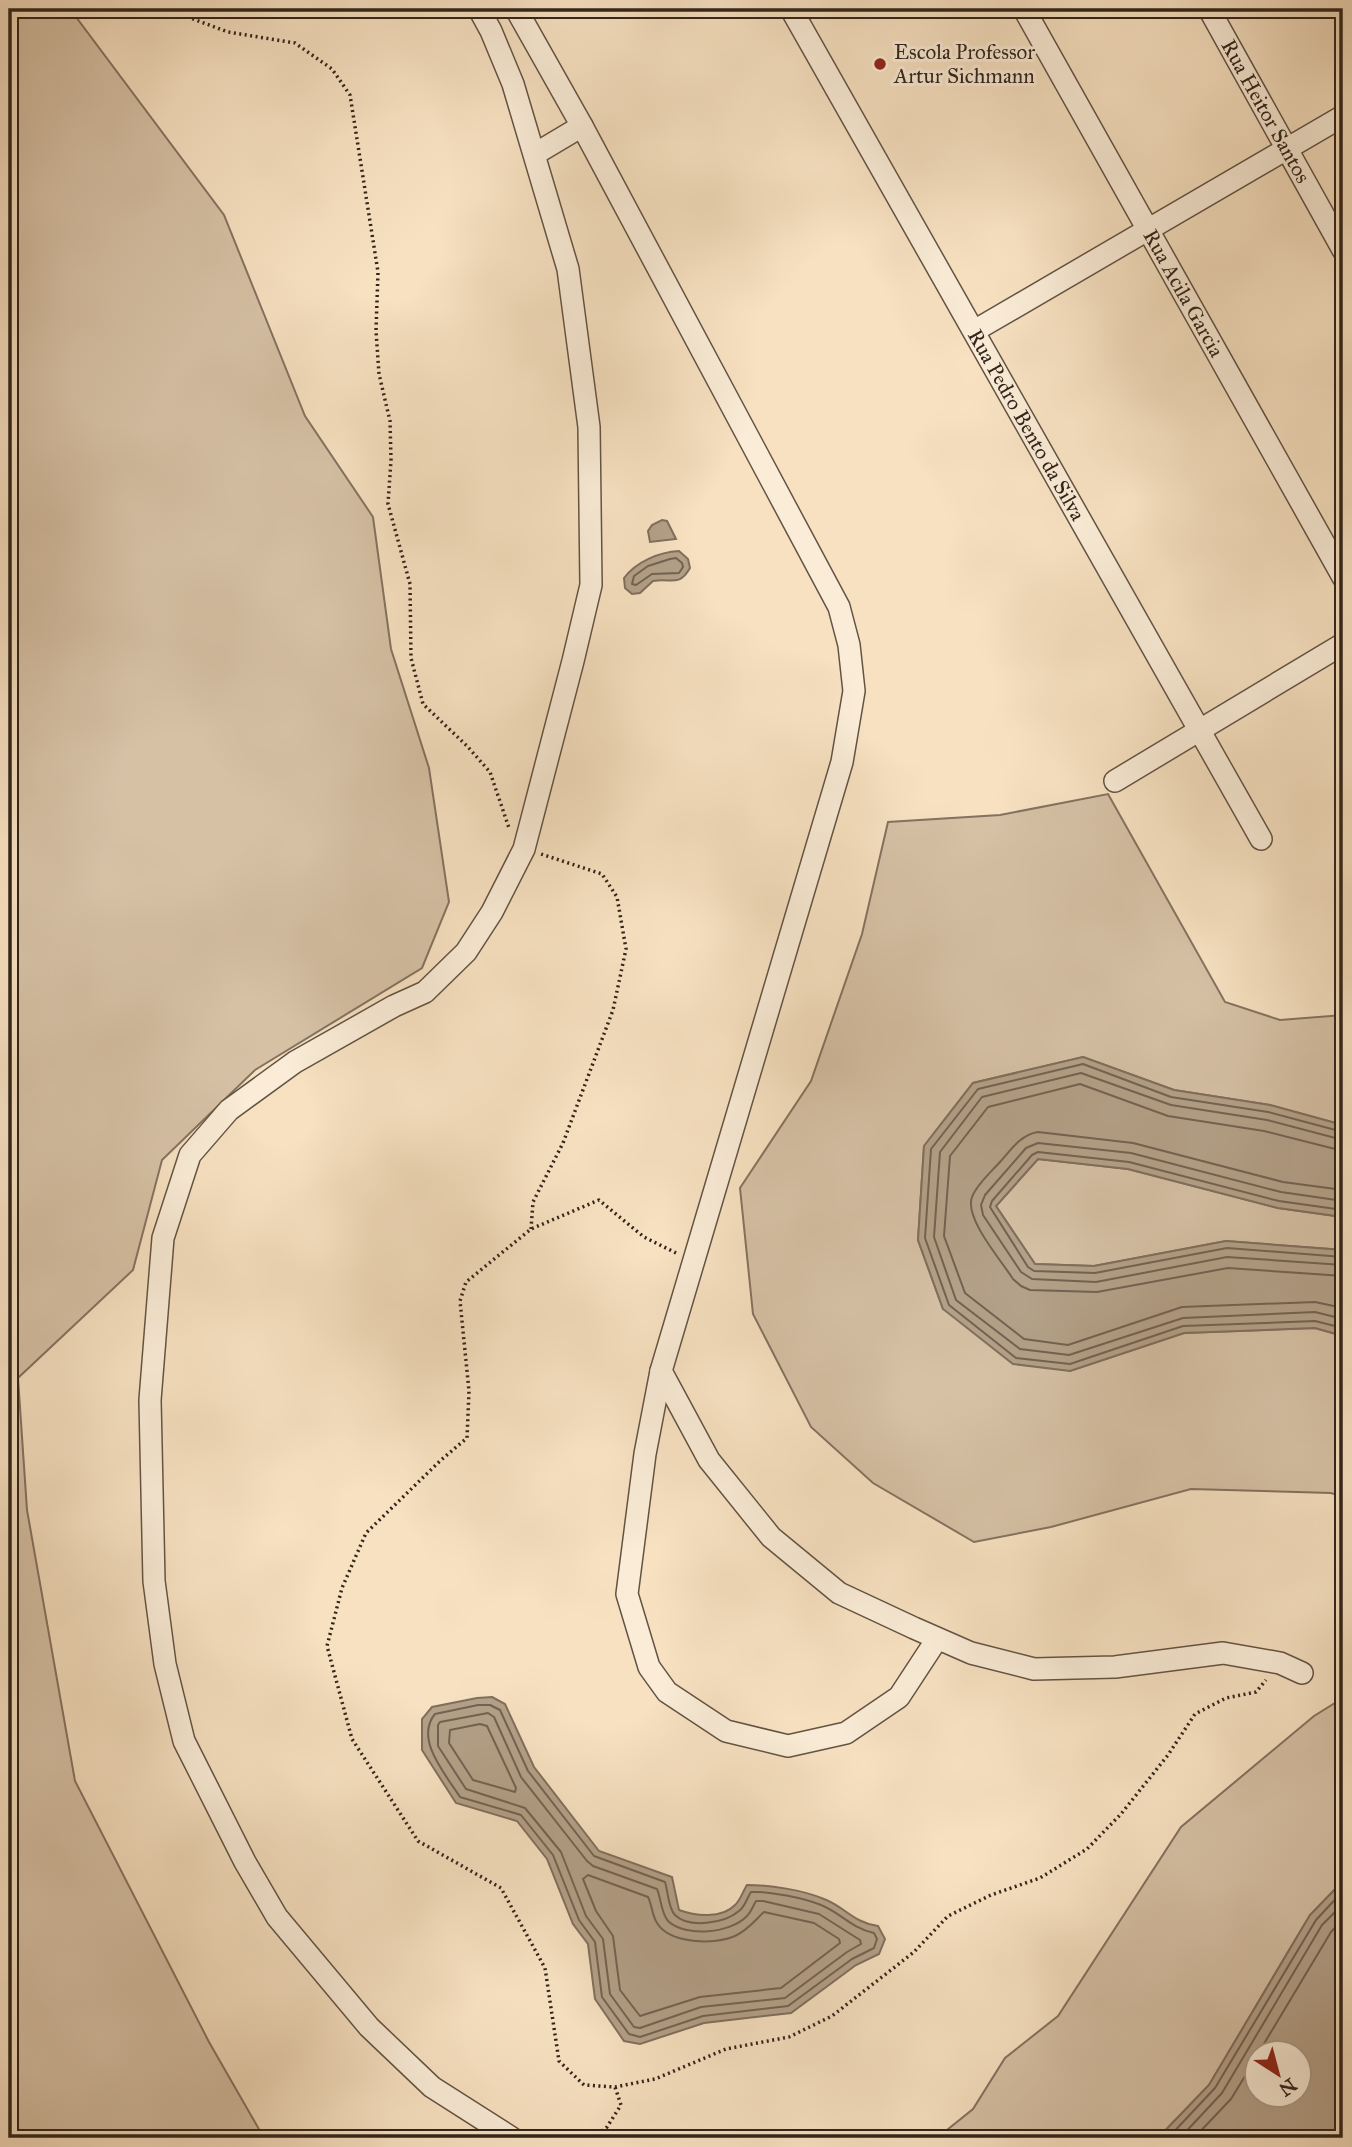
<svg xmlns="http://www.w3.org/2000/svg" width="1352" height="2147" viewBox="0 0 1352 2147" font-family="'IM FELL Great Primer',serif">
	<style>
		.green { fill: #d6c1a5; stroke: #847260; stroke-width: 2 }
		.water { fill: #b4a189; stroke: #806f5d; stroke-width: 2; fill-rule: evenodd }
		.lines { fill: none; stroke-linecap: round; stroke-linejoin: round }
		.shore { stroke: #736252; stroke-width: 2 }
		.minor-casing { stroke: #635344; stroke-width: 24 }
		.path { stroke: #32241b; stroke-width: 3.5; stroke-dasharray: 2 3.5; stroke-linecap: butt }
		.minor { stroke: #faecd7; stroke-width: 21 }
		.poi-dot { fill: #8f2418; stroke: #faecd7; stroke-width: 2.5 }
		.labels { text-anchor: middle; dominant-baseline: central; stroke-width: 6; stroke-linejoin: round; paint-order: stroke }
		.poi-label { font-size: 21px; fill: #32241b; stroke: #faecd7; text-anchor: start }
		.street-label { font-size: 21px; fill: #32241b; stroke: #faecd7 }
	</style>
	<rect width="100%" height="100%" fill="#f7e1c1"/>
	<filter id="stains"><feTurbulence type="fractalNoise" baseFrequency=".00286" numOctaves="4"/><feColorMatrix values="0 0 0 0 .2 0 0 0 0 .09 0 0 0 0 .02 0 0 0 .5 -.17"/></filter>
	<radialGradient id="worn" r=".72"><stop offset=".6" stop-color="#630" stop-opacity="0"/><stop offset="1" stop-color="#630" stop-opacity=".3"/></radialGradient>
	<g class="green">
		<path d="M9 9H70L224 215 305 416 373 517 391 649 429 768 449 902 422 968 255 1070 162 1160 133 1270 18 1378 27 1510 75 1781 209 2042 264 2138H9Z"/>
		<path d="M1108 794 1225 1002 1280 1020 1343 1015V1125L1270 1105 1174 1090 1083 1057 973 1083 924 1146 918 1240 943 1309 1070 1371 1184 1333 1315 1328 1343 1336V1497L1331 1493 1191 1489 1051 1527 974 1542 873 1483 811 1427 753 1314 740 1188 811 1081 862 934 888 822 1000 815Z"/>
		<path d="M1038 1159 1128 1169 1278 1208 1343 1217V1250L1226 1241 1094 1266 1035 1264 996 1206Z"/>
		<path d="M1343 1698V1881L1310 1915 1209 2085 1158 2138H937L973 2109 1005 2058 1058 2016 1181 1827 1314 1716Z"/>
	</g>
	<g class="water">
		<path d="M662 520 667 521 676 539 650 542 648 531 652 525Z"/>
		<path d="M679 551 688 559 690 568C679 587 672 578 653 581L640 593 632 594 625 588 624 578C636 562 659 552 679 551Z"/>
		<path d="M1083 1057 1174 1090 1270 1105 1343 1125V1217L1278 1208 1128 1169 1038 1159 996 1206 1035 1264 1094 1266 1226 1241 1343 1250V1336L1315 1328 1184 1333 1070 1371 1013 1364 943 1309 918 1240 924 1146 973 1083Z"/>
		<path d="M492 1697 505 1704 534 1767 599 1851 672 1877 679 1910C695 1916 722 1919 735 1905 740 1901 743 1891 747 1885 770 1885 803 1890 824 1899 845 1907 854 1923 878 1926L885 1939 879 1954 856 1965 791 2013 704 2023 640 2044 624 2041 595 1999 588 1944 573 1924 547 1859 517 1821 456 1803 422 1750V1719L432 1707 477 1698Z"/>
		<path d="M1343 1881V2132L1338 2138H1158L1209 2085 1310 1915ZM1300 2052V2094H1258V2052Z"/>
	</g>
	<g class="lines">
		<g class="shore">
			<path d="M670 559 676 558 682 563 683 567 679 573 652 574 636 585 632 584 634 576 648 566Z"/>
			<path d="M1343 1132 1268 1112 1171 1097 1083 1064 978 1089 931 1149 925 1238 949 1305 1016 1358 1070 1364 1183 1326 1315 1321 1343 1328"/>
			<path d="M1343 1140 1267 1120 1171 1105 1081 1073 982 1097 940 1152 934 1237 956 1300 1020 1349 1069 1355 1183 1318 1315 1312 1343 1319"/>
			<path d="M1343 1151 1264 1131 1168 1116 1080 1084 988 1107 950 1156 944 1236 965 1293 1024 1339 1068 1345 1182 1307 1315 1302 1343 1308"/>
			<path d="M1343 1190 1283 1182 1133 1143 1038 1132C1020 1135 1011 1150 1000 1162 991 1172 977 1184 972 1197 964 1218 1001 1260 1013 1279L1021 1286 1030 1290 1097 1292 1228 1268 1343 1276"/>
			<path d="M1343 1201 1281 1192 1131 1153 1038 1143 1026 1148 985 1195 981 1205 983 1215 1021 1272 1032 1279 1096 1282 1227 1257 1343 1265"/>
			<path d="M1343 1210 1279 1201 1129 1162 1038 1152 1032 1155 992 1201 990 1207 1028 1267 1034 1271 1095 1273 1227 1248 1343 1257"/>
			<path d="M478 1705H490L500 1710 528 1771 594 1856 665 1882C668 1891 668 1908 675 1915 689 1929 725 1923 739 1911 745 1907 747 1898 751 1892 769 1891 804 1898 821 1905 841 1913 851 1928 874 1933L877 1939 874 1948 852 1959 788 2006 703 2016 640 2037 629 2034 602 1997 595 1942 579 1920 553 1855 521 1815 460 1797C446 1775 414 1739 435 1714Z"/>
			<path d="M488 1713 494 1717 521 1777 587 1861 593 1866 657 1889C661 1898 661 1913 668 1921 686 1938 731 1933 747 1916 751 1912 753 1906 756 1901H763L819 1914 860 1940 861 1944 847 1952 785 1998 701 2007 640 2028 634 2027 610 1994 603 1939 586 1916 561 1852 525 1808 466 1789 438 1746V1725L440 1722Z"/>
			<path d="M480 1724 487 1726 516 1788 515 1792 473 1780 449 1743 450 1730Z"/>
			<path d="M588 1875 648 1897C652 1905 652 1915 657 1923 670 1944 715 1945 735 1936 748 1930 755 1920 764 1912L814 1923 839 1939 840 1943 781 1988 700 1997 640 2016 620 1990 613 1936 596 1911 583 1879Z"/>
			<path d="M1259 2052 1331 1932 1343 1919"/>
			<path d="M1168 2138 1215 2088 1316 1920 1343 1891"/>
			<path d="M1180 2138 1222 2093 1322 1925 1343 1904"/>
			<path d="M1194 2138 1231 2099 1258 2055"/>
		</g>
		<defs>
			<g id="minor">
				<path d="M479 9 491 31 513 84 568 269 589 427 591 585 573 661 524 849 492 912 466 952 425 992 394 1006 295 1062 229 1110 190 1155 163 1238 150 1400 154 1581 165 1664 184 1741 245 1862 277 1917 369 2027 432 2087 512 2138"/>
				<path d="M516 9 582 126 839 607 849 645 854 691 842 762 661 1371 645 1454 627 1594 649 1667 667 1692 726 1731 788 1746 846 1733 899 1697 937 1639"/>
				<path id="s1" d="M791 9 1261 839"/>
				<path id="s2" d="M1024 9 1343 577"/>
				<path id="s3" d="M1209 9 1343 250"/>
				<path d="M535 154 582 126"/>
				<path d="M974 331 1343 116"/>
				<path d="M1115 781 1343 644"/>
				<path d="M661 1371 709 1460 771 1537 839 1593 914 1628 971 1653 1034 1669 1115 1667 1223 1653 1280 1663 1302 1673"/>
			</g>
		</defs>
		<use href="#minor" class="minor-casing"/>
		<g class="path">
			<path d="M173 9 177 13 228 32 295 43 332 69 350 95 378 272 376 331 379 374 390 421 391 460 388 504 410 584 411 658 423 704 467 746 490 772 509 828"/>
			<path d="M531 1229 533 1202 563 1143 613 1010 626 949 617 897 602 874 541 854"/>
			<path d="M676 1253 644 1237 599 1200 531 1229 466 1282 460 1301 469 1391 467 1438 441 1460 366 1533 342 1588 327 1646 352 1739 418 1841 501 1888 545 1968 559 2061 584 2085 615 2087 655 2079 726 2049 789 2037 832 2016 914 1952 948 1916 991 1895 1040 1878 1087 1849 1121 1814 1168 1755 1195 1714 1226 1698 1256 1692 1266 1680"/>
			<path d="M593 2138 607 2127 621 2105 615 2087"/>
		</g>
		<use href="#minor" class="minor"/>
	</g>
	<circle class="poi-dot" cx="880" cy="64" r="7"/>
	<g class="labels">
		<g class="poi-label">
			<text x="894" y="52">Escola Professor<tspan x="894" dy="24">Artur Sichmann</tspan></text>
		</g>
		<g class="street-label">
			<text stroke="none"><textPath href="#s3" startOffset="117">Rua Heitor Santos</textPath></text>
			<text stroke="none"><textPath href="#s2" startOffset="326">Rua Acila Garcia</textPath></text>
			<text stroke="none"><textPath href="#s1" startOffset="478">Rua Pedro Bento da Silva</textPath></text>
		</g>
	</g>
	<rect width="1352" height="2147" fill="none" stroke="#f7e1c1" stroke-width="35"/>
	<rect x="10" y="10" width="1331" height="2126" fill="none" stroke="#32241b" stroke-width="3.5"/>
	<rect x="18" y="18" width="1317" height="2112" fill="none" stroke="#32241b" stroke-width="2"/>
	<g transform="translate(1278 2074) rotate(144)"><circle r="33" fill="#faecd7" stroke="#aa9c8c" stroke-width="2"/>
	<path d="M0-5L12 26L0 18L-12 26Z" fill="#8f2418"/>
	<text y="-10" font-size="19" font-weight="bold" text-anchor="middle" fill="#32241b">N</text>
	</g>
	<rect width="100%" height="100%" filter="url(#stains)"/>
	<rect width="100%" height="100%" fill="url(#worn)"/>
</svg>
